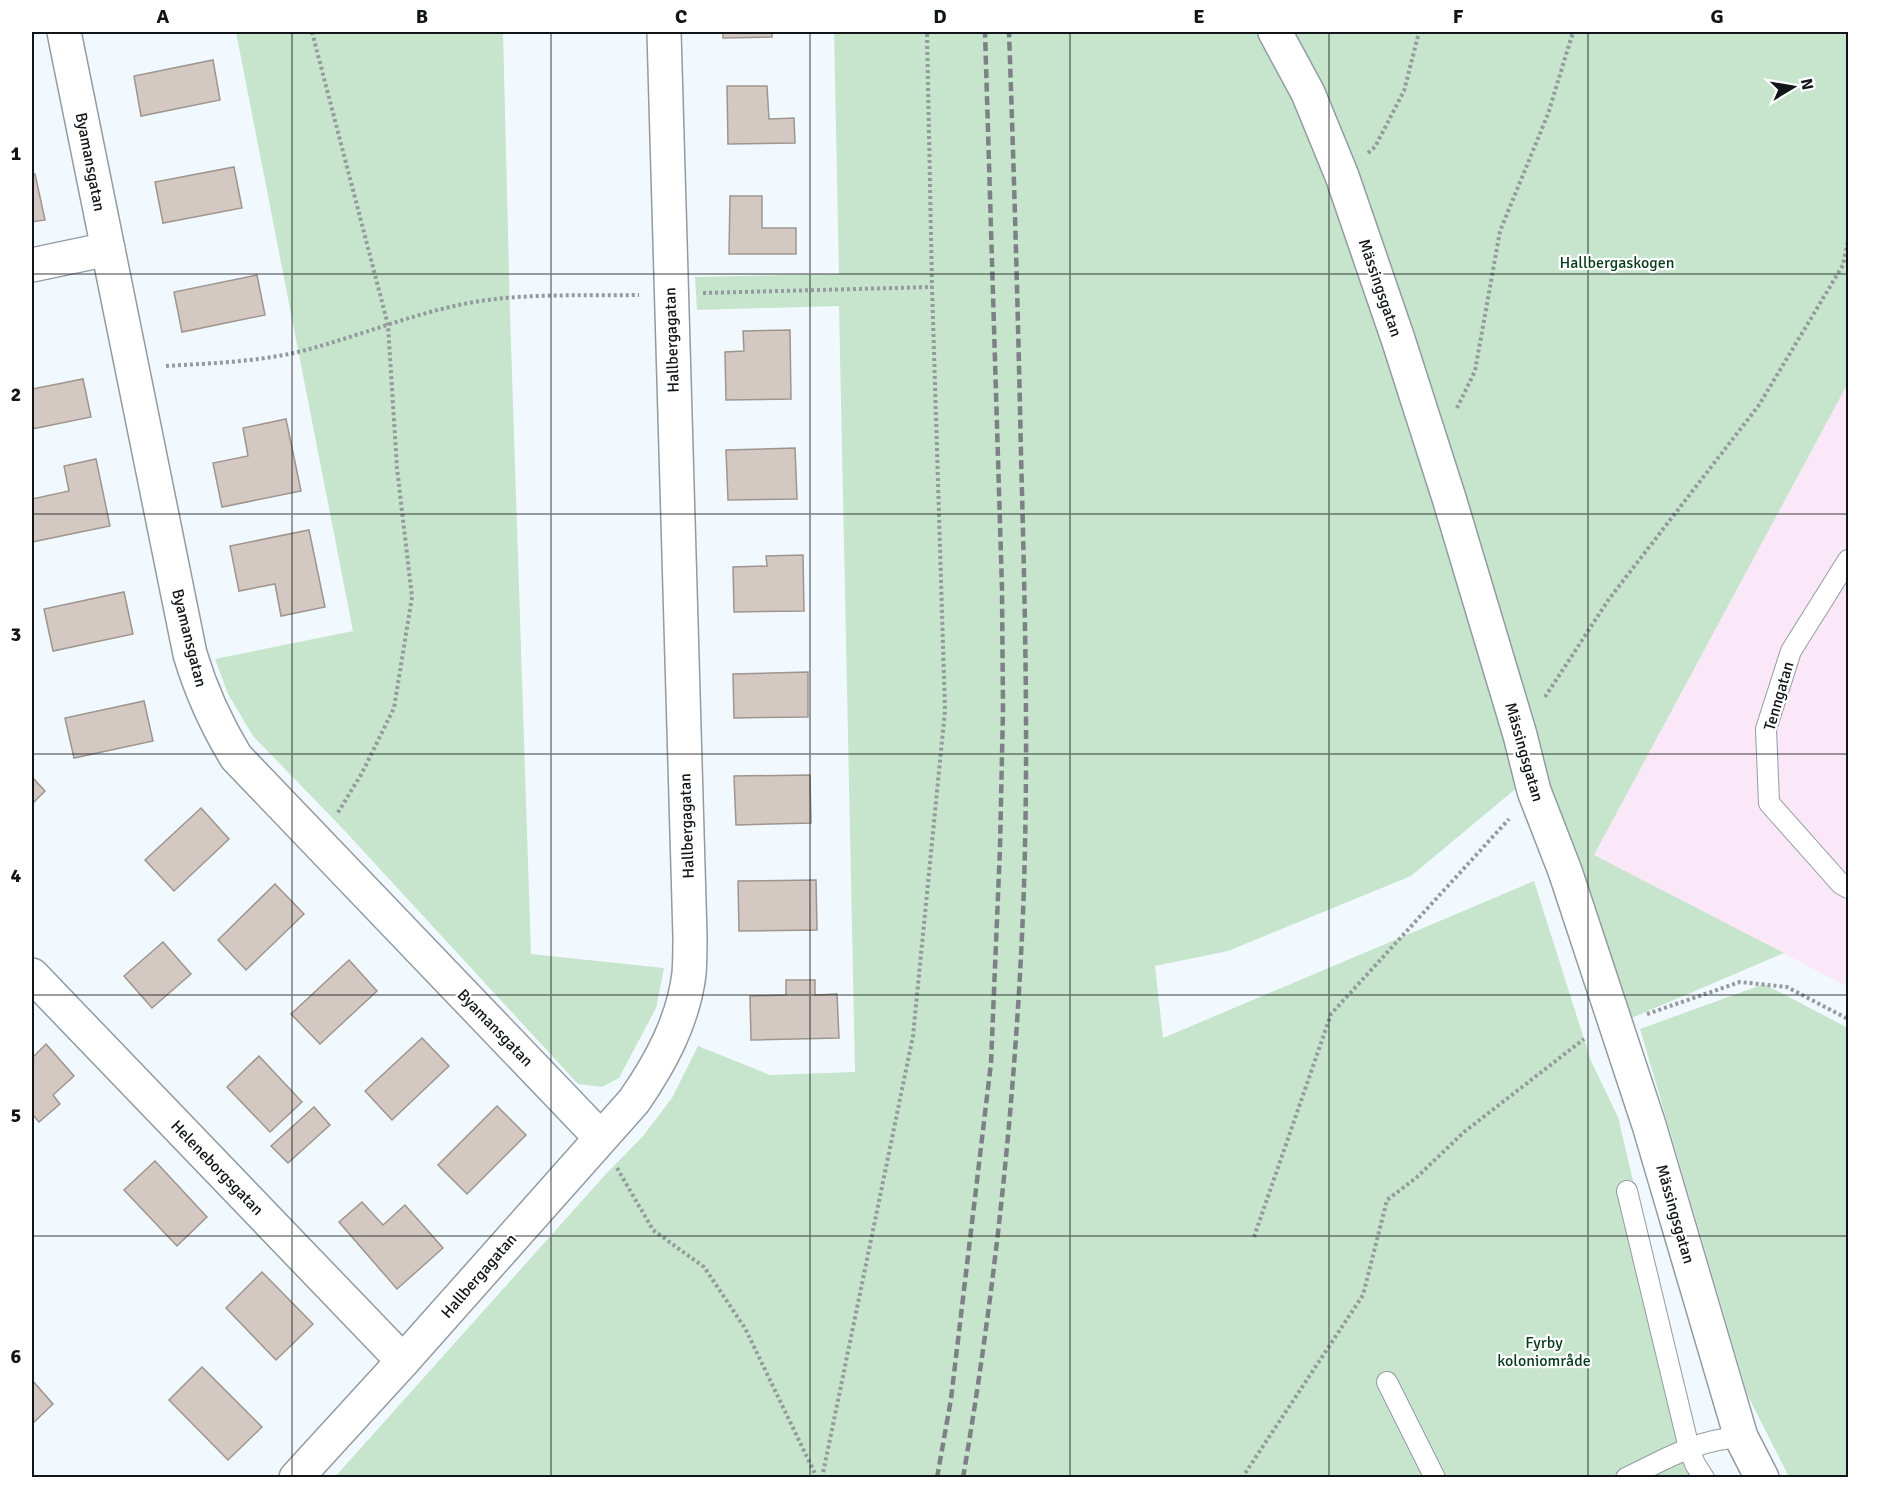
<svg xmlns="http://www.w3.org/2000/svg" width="1880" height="1509" viewBox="0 0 1880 1509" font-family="Signika,sans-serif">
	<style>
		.industrial { fill: #fae7f7 }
		.green { fill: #c6e5cc }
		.building { fill: #d3c9c2; stroke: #9e958e; stroke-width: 1.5 }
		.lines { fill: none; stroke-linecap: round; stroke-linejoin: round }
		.service-casing { stroke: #929ba2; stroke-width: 22 }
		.minor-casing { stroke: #929ba2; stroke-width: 36 }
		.path { stroke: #949a9e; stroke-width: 4; stroke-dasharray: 3 3; stroke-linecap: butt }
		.service { stroke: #fff; stroke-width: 20 }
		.minor { stroke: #fff; stroke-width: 33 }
		.rail { stroke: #7c8185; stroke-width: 4.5; stroke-dasharray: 9 4.5; stroke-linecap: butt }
		.grid { fill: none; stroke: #121518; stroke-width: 1.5; stroke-opacity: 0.55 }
		.labels { text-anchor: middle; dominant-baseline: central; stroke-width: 4.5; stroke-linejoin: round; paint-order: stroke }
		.street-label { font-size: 16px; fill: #121518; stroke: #fff }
		.park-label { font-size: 16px; fill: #053a1a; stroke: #fff }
		.neatline { fill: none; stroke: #121518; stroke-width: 2 }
		.grid-label { font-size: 20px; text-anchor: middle; font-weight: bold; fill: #121518 }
	</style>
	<rect width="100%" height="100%" fill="#f1f9ff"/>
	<path class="industrial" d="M1848 383V987L1594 855Z"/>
	<g class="green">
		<path d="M236 32H503L510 313 531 954 664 968 656 1008 619 1078 602 1087 578 1084 344 830 253 736 228 694 215 659 353 631Z"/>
		<path d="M834 32H1848V383L1594 855 1784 953 1615 1025 1530 777 1411 876 1228 951 1155 966 1163 1038 1534 881 1591 1061 1618 1117 1695 1444 1713 1477 334 1478 605 1175 643 1136 672 1098 698 1046 770 1075 855 1072 839 306 697 310 695 277 839 274Z"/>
		<path d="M1764 984 1848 1028V1477H1789L1748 1396 1640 1029Z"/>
	</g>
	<g class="building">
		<path d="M723 32H772V37L723 38Z"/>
		<path d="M213 60 220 100 141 116 134 76Z"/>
		<path d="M727 86H767L769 119 794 118 795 143 728 144Z"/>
		<path d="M234 167 242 208 163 223 155 182Z"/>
		<path d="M32 174H35L45 220 32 222Z"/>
		<path d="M730 196H762V228H796V254H729Z"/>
		<path d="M257 275 265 315 182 332 174 292Z"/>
		<path d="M790 330 791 399 726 400 725 352 744 351 743 331Z"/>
		<path d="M83 379 91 417 32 429V389Z"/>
		<path d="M286 419 301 491 222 507 213 463 248 456 243 428Z"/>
		<path d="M795 448 797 499 728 500 726 450Z"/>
		<path d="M96 459 110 526 32 542V499L69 491 64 466Z"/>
		<path d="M309 530 325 607 281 616 275 584 239 591 230 546Z"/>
		<path d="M803 555 804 611 734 612 733 567 767 566 766 556Z"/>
		<path d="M124 592 133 634 53 651 44 609Z"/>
		<path d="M808 672V717L734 718 733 674Z"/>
		<path d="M144 701 153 741 74 758 65 718Z"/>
		<path d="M810 775 811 823 736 825 734 776Z"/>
		<path d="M32 777 45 791 32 804Z"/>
		<path d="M201 808 229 839 174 891 145 860Z"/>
		<path d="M816 880 817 930 739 931 738 881Z"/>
		<path d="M275 884 304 914 246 970 218 940Z"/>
		<path d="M163 942 191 974 152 1008 124 976Z"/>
		<path d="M349 960 377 991 320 1044 291 1014Z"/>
		<path d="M786 980H815V995L837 994 839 1038 751 1040 750 996 786 995Z"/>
		<path d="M422 1038 449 1066 392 1120 365 1091Z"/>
		<path d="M46 1044 74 1076 53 1095 60 1104 39 1122 32 1114V1058Z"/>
		<path d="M259 1056 302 1102 270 1132 227 1087Z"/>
		<path d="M497 1106 526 1135 467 1194 438 1165Z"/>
		<path d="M314 1107 330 1125 288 1163 271 1146Z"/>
		<path d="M155 1161 207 1217 177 1246 124 1190Z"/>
		<path d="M362 1202 383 1225 405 1205 443 1248 397 1289 339 1222Z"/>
		<path d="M262 1272 313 1324 276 1360 226 1308Z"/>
		<path d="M202 1367 262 1427 228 1460 169 1400Z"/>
		<path d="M32 1380 53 1404 32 1424Z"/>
	</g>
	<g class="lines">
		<defs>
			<g id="service">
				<path d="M1848 560 1791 651 1766 729 1769 803 1841 884 1848 888"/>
				<path d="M1627 1191 1689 1448 1695 1464 1704 1478"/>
				<path d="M1387 1382 1435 1478"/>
				<path d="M1626 1478C1666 1459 1695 1440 1741 1437"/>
			</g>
			<g id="minor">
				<path d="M64 32 190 654C201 691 216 724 236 757L600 1137"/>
				<path d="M1275 32 1308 93 1342 176 1398 339 1449 498 1520 735 1534 791 1565 871 1649 1125 1741 1437 1762 1478"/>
				<path d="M32 265 108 249"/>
				<path d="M32 975 403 1361"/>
				<path d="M296 1478 403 1361 634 1101C661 1062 683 1021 689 974 690 962 690 949 690 937L664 32"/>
			</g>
		</defs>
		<use href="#service" class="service-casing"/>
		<use href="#minor" class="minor-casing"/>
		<g class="path">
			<path d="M312 32 388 325 397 468 412 597 394 708 362 773 337 814"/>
			<path d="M1368 153 1375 147 1404 91 1419 32"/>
			<path d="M703 293 932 287"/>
			<path d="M166 366C213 363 260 362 306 350 362 335 417 312 474 302 528 293 584 296 639 295"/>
			<path d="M1457 408 1475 371 1500 231 1548 114 1573 32"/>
			<path d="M1545 697 1609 599 1759 405 1843 265 1848 241"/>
			<path d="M1647 1014 1740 982 1787 987 1848 1019"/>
			<path d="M617 1168 653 1230 704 1267 745 1328 817 1478"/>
			<path d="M1254 1237 1331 1014 1509 819"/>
			<path d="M822 1478 913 1036 945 710 932 287 927 32"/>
			<path d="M1242 1478 1363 1295 1387 1200 1416 1178 1464 1132 1584 1039"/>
		</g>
		<use href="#service" class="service"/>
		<use href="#minor" class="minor"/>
		<g class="rail">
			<path d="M937 1478 951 1399 991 1063 1000 848 1003 710 1002 589 985 32"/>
			<path d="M963 1478C995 1291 1015 1102 1023 913 1029 760 1025 607 1021 454 1018 313 1014 172 1009 32"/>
		</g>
	</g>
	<path class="grid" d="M292 32V1478M551 32V1478M810 32V1478M1070 32V1478M1329 32V1478M1588 32V1478M32 274H1848M32 514H1848M32 754H1848M32 995H1848M32 1236H1848"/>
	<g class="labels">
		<g class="street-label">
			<text transform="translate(90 162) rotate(79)">Byamansgatan</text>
			<text transform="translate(1380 288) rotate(71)">Mässingsgatan</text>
			<text transform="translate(672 340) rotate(-92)">Hallbergagatan</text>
			<text transform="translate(189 638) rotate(76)">Byamansgatan</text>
			<text transform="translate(1779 696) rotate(-74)">Tenngatan</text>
			<text transform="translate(1524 752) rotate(74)">Mässingsgatan</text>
			<text transform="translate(687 826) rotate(-92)">Hallbergagatan</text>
			<text transform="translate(495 1028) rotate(46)">Byamansgatan</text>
			<text transform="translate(217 1168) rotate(46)">Heleneborgsgatan</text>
			<text transform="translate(1675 1214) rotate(74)">Mässingsgatan</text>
			<text transform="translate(479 1276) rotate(-49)">Hallbergagatan</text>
		</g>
		<g class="park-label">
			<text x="1617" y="263">Hallbergaskogen</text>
			<text x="1544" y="1343">Fyrby<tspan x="1544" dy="18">koloniområde</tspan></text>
		</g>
	</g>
	<rect width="1880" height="1509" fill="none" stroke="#ffffff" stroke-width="66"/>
	<g transform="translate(1793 87) rotate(79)" stroke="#ffffff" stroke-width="4.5" paint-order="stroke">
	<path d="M0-4.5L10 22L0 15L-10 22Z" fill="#121518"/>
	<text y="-9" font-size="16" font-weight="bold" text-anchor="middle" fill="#121518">N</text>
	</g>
	<rect x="33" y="33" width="1814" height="1443" class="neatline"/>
	<g class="grid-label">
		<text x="163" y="23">A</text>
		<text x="422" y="23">B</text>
		<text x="681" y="23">C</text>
		<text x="940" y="23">D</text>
		<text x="1199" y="23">E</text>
		<text x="1458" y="23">F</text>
		<text x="1717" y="23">G</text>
		<text x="16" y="160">1</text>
		<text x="16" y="401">2</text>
		<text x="16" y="641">3</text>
		<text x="16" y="882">4</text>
		<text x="16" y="1122">5</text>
		<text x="16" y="1363">6</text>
	</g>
</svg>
